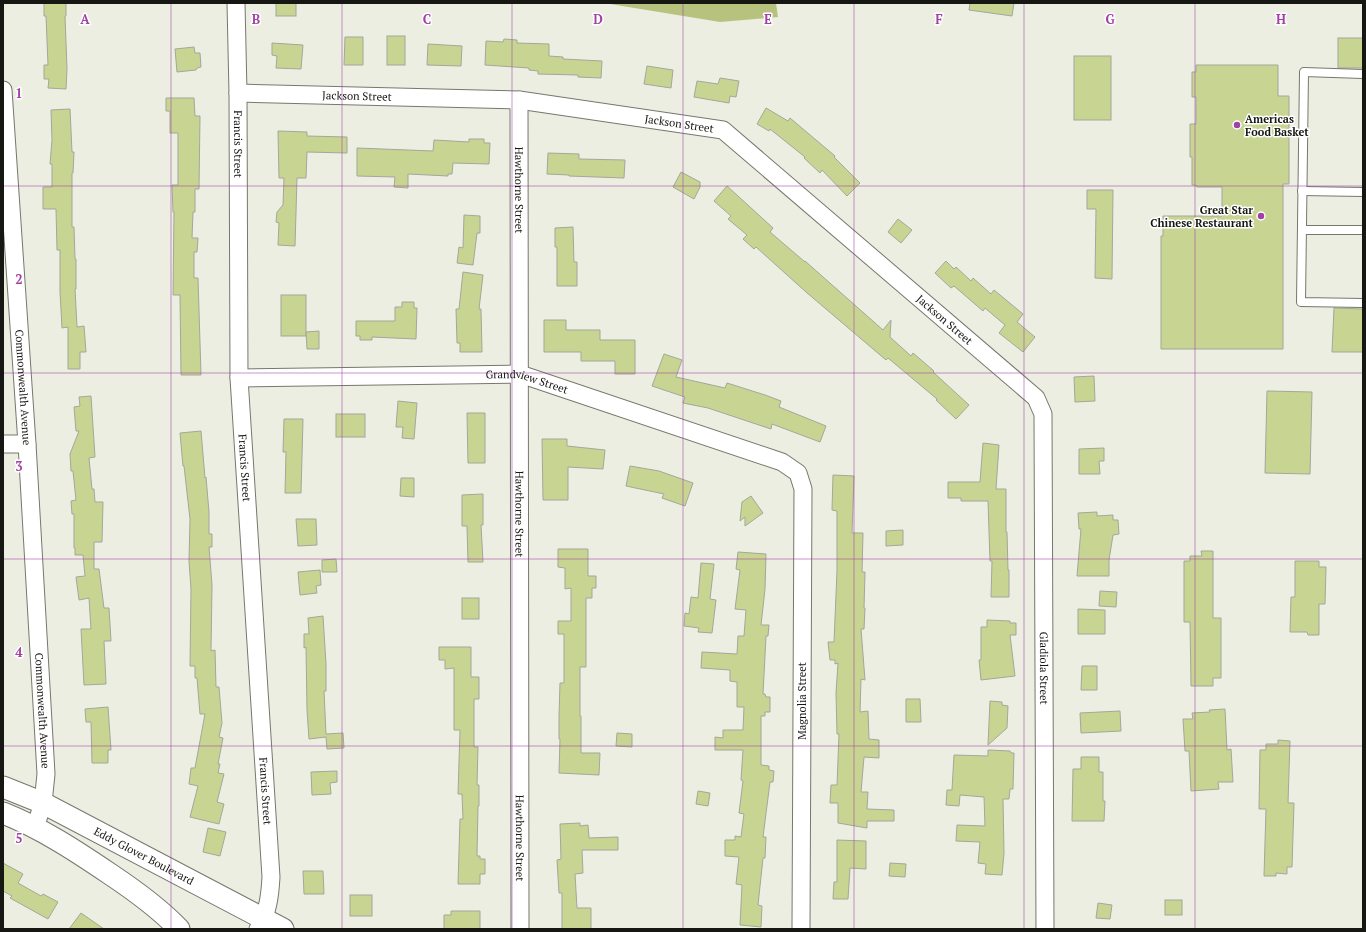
<svg xmlns="http://www.w3.org/2000/svg" width="1366" height="932" viewBox="0 0 1366 932" font-family="'PT Serif',serif">
	<style>
		.forest { fill: #b7c27f }
		.building { fill: #c8d491; stroke: #a4a79b }
		.lines { fill: none; stroke-linecap: round; stroke-linejoin: round }
		.service-casing { stroke: #76786d; stroke-width: 10 }
		.minor-casing { stroke: #76786d; stroke-width: 19 }
		.tertiary-casing { stroke: #76786d; stroke-width: 23 }
		.service { stroke: #fff; stroke-width: 8 }
		.minor { stroke: #fff; stroke-width: 17 }
		.tertiary { stroke: #fff; stroke-width: 21 }
		.grid { fill: none; stroke: #a340a6; stroke-width: 1; stroke-opacity: 0.55 }
		.poi-dot { fill: #a340a6; stroke: #fff; stroke-width: 1.5 }
		.labels { text-anchor: middle; dominant-baseline: central; stroke-width: 3; stroke-linejoin: round; paint-order: stroke }
		.street-label { font-size: 11px; fill: #161712; stroke: #fff }
		.poi-label { font-size: 11px; font-weight: bold; fill: #161712; stroke: #fff; text-anchor: start }
		.grid-label { font-size: 13px; text-anchor: middle; font-weight: bold; fill: #a340a6; stroke: #fff; stroke-width: 3; stroke-linejoin: round; paint-order: stroke }
	</style>
	<rect width="100%" height="100%" fill="#ebeee1"/>
	<path class="forest" d="M604 3H776L778 17 720 22Z"/>
	<g class="building">
		<path d="M44 3H66V16H65L67 69 66 89 48 88 49 79H44V65H48L46 16H44Z"/>
		<rect x="276" y="3" width="20" height="13"/>
		<path d="M970 3H1014L1012 16 969 10Z"/>
		<rect x="387" y="36" width="18" height="29"/>
		<path d="M345 37H363V65H344Z"/>
		<rect x="1338" y="38" width="25" height="30"/>
		<path d="M504 39 517 40V43L549 44V56L563 57V59L602 61 601 78 578 77V75L538 74V71L529 70V68L485 65 486 41 503 42Z"/>
		<path d="M272 43 303 45 301 69 276 68 277 56 272 55Z"/>
		<path d="M428 44 462 46 461 66 427 65Z"/>
		<path d="M194 47 195 53H200L201 67 197 68 196 70 177 72 175 49Z"/>
		<rect x="1074" y="56" width="37" height="64"/>
		<path d="M1196 65H1278V96H1289V184H1283V349H1161V236H1163V216H1222V187H1197L1196 185H1192V157H1190V124H1196V97H1192V72H1196Z"/>
		<path d="M647 66 673 70 671 88 644 84Z"/>
		<path d="M720 78 739 81 736 97 730 96 729 103 694 97 697 81 718 84Z"/>
		<path d="M166 98H194L195 116H200L199 189H195V212H193L192 238H198L197 252H194V278H198L201 375H181L180 295H173L174 212H173L172 185H178V133H170V111H166Z"/>
		<path d="M766 108 788 121 790 118 835 156 834 157 860 183 847 196 822 170 820 173 804 158 805 157 770 129 769 131 757 124Z"/>
		<path d="M70 109 72 152H74L73 173H72V227H74L75 259H76V289H75L77 327 84 326 86 352H80V369H68V327L62 328 60 292V250H57L56 209H43V187H52V164H50L52 140 51 110Z"/>
		<path d="M278 131 307 132V136L347 137V153L307 152 306 178H297L295 246 278 245 279 223 276 222 277 212 283 205 284 178H279Z"/>
		<path d="M469 139H484V143H490L489 164 453 163 452 174H448V176L408 174V188L394 187 395 177 357 176V148L433 151 434 140 469 142Z"/>
		<path d="M548 153 579 154V159L625 160 624 178 569 176V175L547 174Z"/>
		<path d="M681 172 700 182V187L694 199 673 187Z"/>
		<path d="M727 186 773 228 770 232 805 262V261L883 330 891 320 890 337 911 356 913 353 934 371 933 372 969 405 956 419 936 400 937 399 888 358 886 360 806 292 756 247 754 249 743 239 747 235 728 219 731 216 714 201Z"/>
		<path d="M1087 190H1113L1112 279 1095 278 1096 209H1087Z"/>
		<path d="M464 215 480 216V233H477L473 265 457 263 459 247 463 248Z"/>
		<path d="M898 219 912 230 901 243 888 232Z"/>
		<path d="M573 227 574 262H577V286H557V247H555V228Z"/>
		<path d="M946 261 954 269 956 267 971 281 973 278 991 294 994 290 1023 314 1017 322 1035 337 1023 352 999 333 1005 325 985 308 983 311 954 286 951 288 935 273Z"/>
		<path d="M463 272 483 275 479 309H481L482 352H460V343H457L456 309H459Z"/>
		<rect x="281" y="295" width="25" height="41"/>
		<path d="M402 302H414V308H417L416 339 372 337V340H360V336H356V321H395V307H402Z"/>
		<path d="M1334 308 1363 309V352H1332Z"/>
		<path d="M544 320H566V330H600V340H635V374H615V361H581V352H544Z"/>
		<path d="M319 331V349H307L306 332Z"/>
		<path d="M664 354 682 360 676 377 725 388 727 383 765 395 781 401 779 407 826 426 820 442 772 424 771 429 708 408 683 403 685 397 652 386Z"/>
		<path d="M1094 376 1095 401 1075 402 1074 377Z"/>
		<path d="M1267 391 1312 392 1310 474 1265 473Z"/>
		<path d="M91 396 95 457 89 458 92 489H94L95 502H103L102 542H94V569H99L104 608H109L111 641H104L106 684 84 685 81 629H91L89 598 79 600 76 577 85 576 83 555H75V548H74V514H72L71 501 76 500 73 471H71L70 454 79 431H76L74 407 80 406 79 397Z"/>
		<path d="M398 401 417 403 414 439 402 438 403 427H396Z"/>
		<path d="M467 413H485V463H468Z"/>
		<rect x="336" y="414" width="29" height="23"/>
		<path d="M284 419H303L301 493H285L286 452H283Z"/>
		<path d="M201 431 205 478 206 477 209 512V534H212V547H209L212 585 211 651 215 650 216 687H219L222 723 219 737 223 738 218 764H220L218 773 224 774 217 802 224 804 219 824 190 817 198 786 189 784 191 768H195L205 714H200L197 678H195V666H190L191 589 189 561 190 519 184 466H183L180 433Z"/>
		<path d="M542 439H567V446L605 450 603 469 568 467V500H543Z"/>
		<path d="M983 443 999 445 996 489H1006V532H1007L1008 570H1009V597H991L992 561H990L988 501H961V498H948V482H980Z"/>
		<path d="M1104 448V461H1099L1100 474H1079V449Z"/>
		<path d="M630 466 659 471 693 483 685 506 662 498 664 494 626 486Z"/>
		<path d="M833 475 854 476 852 533H863L862 572H865L864 608H865L864 629H861L865 680 861 679 860 712 868 711 869 739 879 740V758L864 757 861 792H868L867 809 894 810V821H867V828L838 823V803H830L831 785H837L839 734H837L836 693 838 663 835 664V660H830L828 642H834L837 571V511L832 510Z"/>
		<path d="M401 478H414V497L400 496Z"/>
		<path d="M483 494V525H481L483 562H468L467 526H462V495Z"/>
		<path d="M751 496 763 513 745 526V517L740 521 742 502Z"/>
		<path d="M1097 512V516L1113 515V520H1118L1119 534 1113 535 1109 560V576H1077L1081 529H1079L1078 513Z"/>
		<path d="M296 519H316L317 545 298 546Z"/>
		<path d="M903 530V545L886 546V531Z"/>
		<path d="M558 549H588V576H596V588H592V598H586V667H580V716H581V753H600L599 775 559 773 560 739H559V716L560 683H564V634H558V621H571V588L565 589V568L558 567Z"/>
		<path d="M1201 551H1213V618H1221V678H1213V686H1191L1190 622H1184V561H1190V556H1202Z"/>
		<path d="M738 552 766 554 765 589 761 625H769L768 636H766L763 694H765L766 697H770V712H765V716H761V765L769 766V770L774 771 773 782H770L763 837H766L765 858H763L758 905 762 906 761 927 740 925 742 885 736 884 739 857 725 856V840H735V836L741 837 744 814 739 813 743 781 741 780 743 750H715V737L723 738V730H743L744 707H737V682L730 681V670L701 668 702 652 737 654 738 636H744L746 610 735 609 740 570 736 569Z"/>
		<path d="M336 559 337 572H322V560Z"/>
		<path d="M1295 561H1319V567H1326L1325 604H1319V635H1308L1307 632H1290L1291 597H1295Z"/>
		<path d="M701 563 714 564 710 599 716 600 712 633 698 632 699 628 684 626 685 613 689 614 691 597 698 598Z"/>
		<path d="M320 570 321 585 316 586 317 593 300 595 298 572Z"/>
		<path d="M1100 591 1117 592 1116 607 1099 606Z"/>
		<rect x="462" y="598" width="17" height="21"/>
		<path d="M1078 609 1105 610V634H1078Z"/>
		<path d="M323 616 326 664V691H324L326 734 343 733 344 748 327 749 326 737 309 739 307 710 306 647 304 648V634H309L308 618Z"/>
		<path d="M987 620 1010 621V623H1016V635H1010L1015 676 981 680 979 660H981V627H987Z"/>
		<path d="M439 647H471V677H479V699H474V747H478L477 785H479V806H478L477 856H480V859H485V874H480V884H458L460 819H463L462 794H458L460 730H454V668L445 669V660H439Z"/>
		<path d="M1082 666H1097V690H1081Z"/>
		<path d="M906 699H920L921 722H906Z"/>
		<path d="M990 701 1002 702V705L1008 706 1007 728 988 745Z"/>
		<path d="M108 707 111 750H108V763H92L91 722H86L85 709Z"/>
		<path d="M1225 709 1227 750 1231 749 1233 782H1218L1219 789 1191 791 1189 751H1185L1183 719H1193L1192 713 1210 712 1209 710Z"/>
		<path d="M1120 711 1121 731 1081 733 1080 713Z"/>
		<path d="M617 733 632 734V747L616 746Z"/>
		<path d="M1278 740 1290 741 1288 803H1294L1292 867H1287V874L1276 873V876H1264L1266 809H1259L1260 750H1266V744H1278Z"/>
		<path d="M988 750 1010 751 1011 753H1014L1013 789H1010L1009 799H1003L1004 853 1002 875 985 874 986 864 978 863 980 842 956 841 957 825 985 826 984 797 960 795 959 806 946 805 947 790H952L954 755 988 756Z"/>
		<path d="M1081 757H1099V772H1103V801H1105L1104 821H1072L1073 769H1081Z"/>
		<path d="M337 771V782L330 783 331 794 312 795 311 772Z"/>
		<path d="M698 791 710 793 708 806 696 804Z"/>
		<path d="M580 823V826L588 825 589 838 618 837V850H582L583 873 575 874 577 908H591V929H562V893H559L557 860 561 859 560 824Z"/>
		<path d="M208 828 226 832 220 856 203 852Z"/>
		<path d="M837 840 866 841V869L850 868 848 899H833L834 882H837Z"/>
		<path d="M3 863 23 874 18 883 41 896 43 894 58 902 48 919 10 898 12 896 3 891Z"/>
		<path d="M890 863 906 864 905 877 889 876Z"/>
		<path d="M303 871H323L324 894H304Z"/>
		<rect x="350" y="895" width="22" height="21"/>
		<rect x="1165" y="900" width="17" height="15"/>
		<path d="M1098 903 1112 905 1110 919 1096 918Z"/>
		<path d="M451 911H480V929H444V915H451Z"/>
		<path d="M81 913 104 929H69Z"/>
	</g>
	<g class="lines">
		<defs>
			<g id="service">
				<path d="M1363 74 1304 72 1301 302 1363 303"/>
				<path d="M1302 191 1363 192"/>
				<path d="M1302 230H1363"/>
			</g>
			<g id="minor">
				<path id="s1" d="M236 3 238 93 239 378 271 877C270 895 268 913 258 929"/>
				<path id="s2" d="M3 90 27 444 46 774 43 803 35 828"/>
				<path id="s3" d="M238 93 519 100 723 130 1036 398 1043 414 1045 929"/>
				<path id="s4" d="M519 100 520 929"/>
				<path id="s5" d="M239 378 520 374 782 462 798 473 803 489 801 929"/>
				<path d="M3 444H27"/>
			</g>
			<g id="tertiary">
				<path id="s6" d="M3 787 43 803 283 929"/>
				<path d="M3 813C41 828 76 851 110 874 134 890 159 908 179 929"/>
			</g>
		</defs>
		<use href="#service" class="service-casing"/>
		<use href="#minor" class="minor-casing"/>
		<use href="#tertiary" class="tertiary-casing"/>
		<use href="#service" class="service"/>
		<use href="#minor" class="minor"/>
		<use href="#tertiary" class="tertiary"/>
	</g>
	<path class="grid" d="M171 3V929M342 3V929M512 3V929M683 3V929M854 3V929M1024 3V929M1195 3V929M3 186H1363M3 373H1363M3 559H1363M3 746H1363"/>
	<g class="poi-dot">
		<circle cx="1237" cy="125" r="4"/>
		<circle cx="1261" cy="216" r="4"/>
	</g>
	<g class="labels">
		<g class="street-label">
			<text stroke="none"><textPath href="#s3" startOffset="119">Jackson Street</textPath></text>
			<text stroke="none"><textPath href="#s3" startOffset="443">Jackson Street</textPath></text>
			<text stroke="none"><textPath href="#s1" startOffset="141">Francis Street</textPath></text>
			<text stroke="none"><textPath href="#s4" startOffset="90">Hawthorne Street</textPath></text>
			<text stroke="none"><textPath href="#s3" startOffset="779">Jackson Street</textPath></text>
			<text stroke="none"><textPath href="#s5" startOffset="289">Grandview Street</textPath></text>
			<text stroke="none"><textPath href="#s2" startOffset="298">Commonwealth Avenue</textPath></text>
			<text stroke="none"><textPath href="#s1" startOffset="465">Francis Street</textPath></text>
			<text stroke="none"><textPath href="#s4" startOffset="414">Hawthorne Street</textPath></text>
			<text stroke="none"><textPath href="#s3" startOffset="1171">Gladiola Street</textPath></text>
			<text transform="translate(802 701) rotate(-90)">Magnolia Street</text>
			<text stroke="none"><textPath href="#s2" startOffset="622">Commonwealth Avenue</textPath></text>
			<text stroke="none"><textPath href="#s1" startOffset="789">Francis Street</textPath></text>
			<text stroke="none"><textPath href="#s4" startOffset="738">Hawthorne Street</textPath></text>
			<text stroke="none"><textPath href="#s6" startOffset="157">Eddy Glover Boulevard</textPath></text>
		</g>
		<g class="poi-label">
			<text x="1245" y="119">Americas<tspan x="1245" dy="13">Food Basket</tspan></text>
			<text x="1253" y="210" text-anchor="end">Great Star<tspan x="1253" dy="13">Chinese Restaurant</tspan></text>
		</g>
	</g>
	<g class="grid-label">
		<text x="85" y="24">A</text>
		<text x="256" y="24">B</text>
		<text x="427" y="24">C</text>
		<text x="598" y="24">D</text>
		<text x="768" y="24">E</text>
		<text x="939" y="24">F</text>
		<text x="1110" y="24">G</text>
		<text x="1281" y="24">H</text>
		<text x="19" y="98">1</text>
		<text x="19" y="284">2</text>
		<text x="19" y="471">3</text>
		<text x="19" y="657">4</text>
		<text x="19" y="843">5</text>
	</g>
	<rect width="1366" height="932" fill="none" stroke="#161712" stroke-width="8"/>
</svg>
